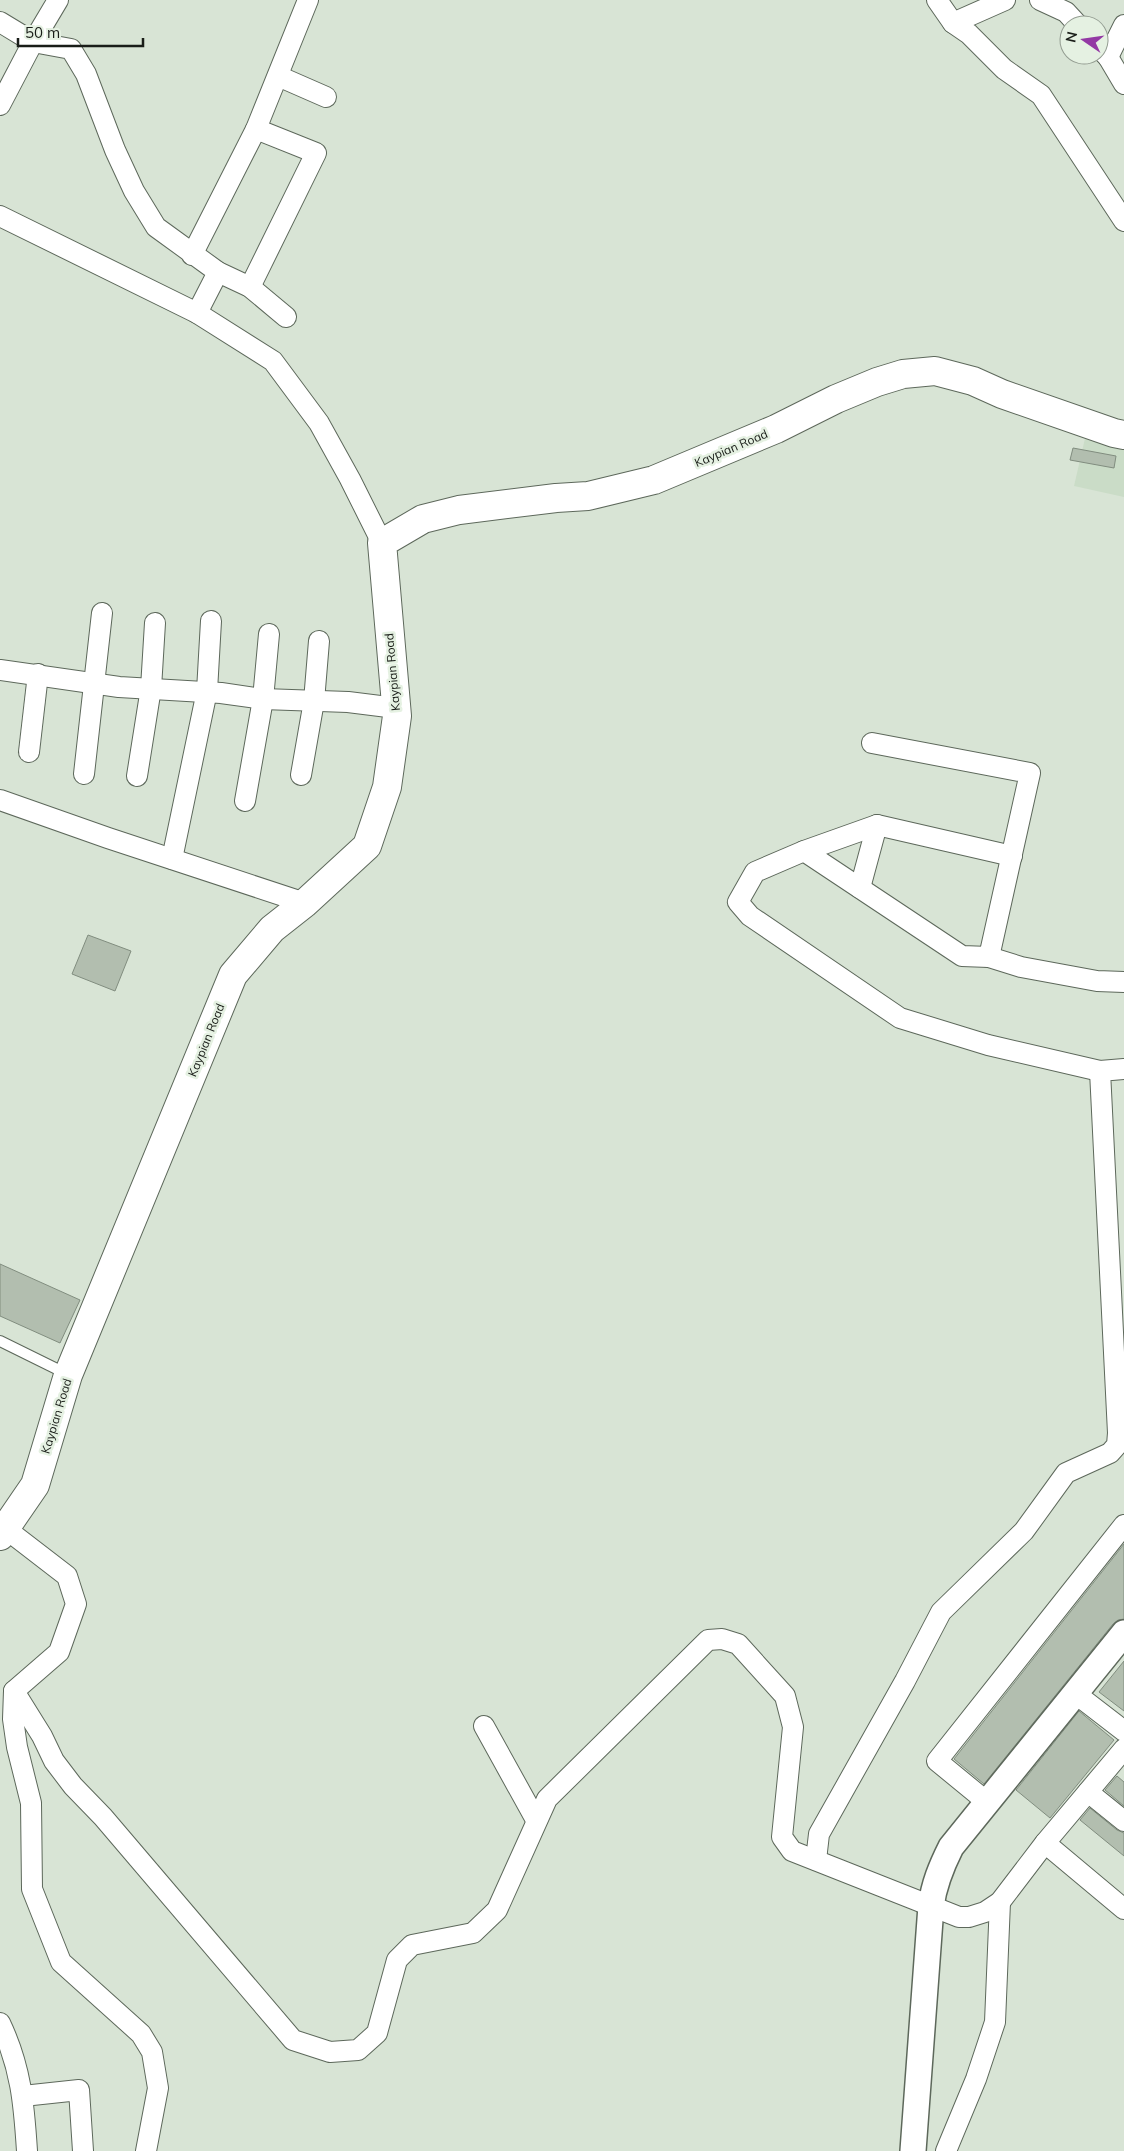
<svg xmlns="http://www.w3.org/2000/svg" width="1124" height="2151" viewBox="0 0 1124 2151" font-family="Mulish,sans-serif">
	<style>
		.built { fill: #cadcc7 }
		.building { fill: #b2beaf; stroke: #818d7f }
		.lines { fill: none; stroke-linecap: round; stroke-linejoin: round }
		.service-casing { stroke: #5d685b; stroke-width: 12 }
		.minor-casing { stroke: #5d685b; stroke-width: 22 }
		.tertiary-casing { stroke: #5d685b; stroke-width: 28 }
		.secondary-casing { stroke: #5d685b; stroke-width: 30 }
		.service { stroke: #fff; stroke-width: 10 }
		.minor { stroke: #fff; stroke-width: 20 }
		.tertiary { stroke: #fff; stroke-width: 25 }
		.secondary { stroke: #fff; stroke-width: 28 }
		.labels { text-anchor: middle; dominant-baseline: central; stroke-width: 5; stroke-linejoin: round; paint-order: stroke }
		.street-label { font-size: 12px; fill: #191d18; stroke: #e5f1e2 }
	</style>
	<rect width="100%" height="100%" fill="#d8e4d5"/>
	<path class="built" d="M1086 434 1124 442V497L1074 486Z"/>
	<g class="building">
		<path d="M1073 448 1116 456 1114 468 1070 460Z"/>
		<path d="M88 935 131 951 115 991 72 974Z"/>
		<path d="M0 1264 80 1300 60 1343 0 1316Z"/>
		<path d="M1124 1544V1619L1118 1620 1113 1624 984 1784 954 1759Z"/>
		<path d="M1124 1661V1711L1099 1692Z"/>
		<path d="M1079 1711 1114 1740 1050 1818 1016 1790Z"/>
		<path d="M1117 1776 1124 1782V1806L1105 1790Z"/>
		<path d="M1090 1808 1117 1830 1124 1833V1856L1080 1820Z"/>
	</g>
	<g class="lines">
		<defs>
			<path id="service" d="M0 1341 67 1374"/>
			<g id="minor">
				<path d="M937 0 953 23 969 34 1004 69 1041 95 1124 221"/>
				<path d="M1040 0 1066 12 1078 25"/>
				<path d="M0 22 33 42 71 49 86 74 115 150 134 191 156 227 218 272 250 287 286 317"/>
				<path d="M953 23 1005 0"/>
				<path d="M1099 48 1108 57 1124 84"/>
				<path d="M1108 57 1124 25"/>
				<path d="M278 76 326 97"/>
				<path d="M0 105 33 42 58 0"/>
				<path d="M0 216 197 313 273 361 319 423 350 479 382 543"/>
				<path d="M192 255 256 129 308 0"/>
				<path d="M250 287 316 153 256 129"/>
				<path d="M197 313 218 272"/>
				<path d="M0 670 119 687 221 693 263 699 348 702 396 708"/>
				<path d="M872 743 1030 773 989 957"/>
				<path d="M29 752 38 674"/>
				<path d="M84 774 102 613"/>
				<path d="M301 775 314 701 319 641"/>
				<path d="M137 776 151 688 155 623"/>
				<path d="M0 800 108 838 305 903"/>
				<path d="M245 801 263 699 269 634"/>
				<path d="M804 851 962 956 989 957 1021 967 1097 981 1124 982"/>
				<path d="M1012 856 877 825 804 851 755 872 738 902 750 916 900 1018 988 1045 1100 1071"/>
				<path d="M172 859 207 691 211 621"/>
				<path d="M860 888 877 825"/>
				<path d="M6 1529 67 1576 76 1604 59 1652 14 1691 13 1719 17 1747 31 1803 32 1889 61 1962 141 2034 152 2052 158 2088 146 2151"/>
				<path d="M14 1691 42 1736 54 1761 73 1786 103 1817 293 2040 330 2052 358 2050 377 2033 397 1960 412 1945 473 1933 497 1910 547 1799 708 1640 722 1639 738 1644 785 1696 793 1727 782 1837 792 1851 959 1917H969L985 1912 1000 1902 1045 1843 1124 1749"/>
				<path d="M1076 1694 1124 1731"/>
				<path d="M484 1726 536 1820"/>
				<path d="M1088 1792 1124 1821"/>
				<path d="M987 1802 937 1761 1124 1525"/>
				<path d="M1045 1843 1124 1909"/>
				<path d="M816 1860 819 1834 905 1681 941 1612 1024 1531 1066 1473 1110 1453 1117 1445 1118 1433 1100 1071 1124 1069"/>
				<path d="M0 2023C21 2067 24 2104 27 2151"/>
				<path d="M23 2096 79 2090 83 2151"/>
				<path d="M946 2151 976 2079 995 2022 1000 1902"/>
			</g>
			<path id="tertiary" d="M913 2151 931 1906C934 1884 941 1867 951 1847L1124 1633"/>
			<path id="secondary" d="M0 1536 35 1485 68 1375 233 975 272 929 305 903 367 846 387 787 397 716 382 543 423 519 459 510 556 498 588 496 654 480 776 429 836 399 877 382 903 374 935 371 973 381 1002 394 1114 433 1124 435"/>
		</defs>
		<use href="#service" class="service-casing"/>
		<use href="#minor" class="minor-casing"/>
		<use href="#tertiary" class="tertiary-casing"/>
		<use href="#secondary" class="secondary-casing"/>
		<use href="#service" class="service"/>
		<use href="#minor" class="minor"/>
		<use href="#tertiary" class="tertiary"/>
		<use href="#secondary" class="secondary"/>
	</g>
	<g class="labels">
		<g class="street-label">
			<text transform="translate(731 448) rotate(-23)">Kaypian Road</text>
			<text transform="translate(392 672) rotate(-95)">Kaypian Road</text>
			<text transform="translate(206 1040) rotate(-68)">Kaypian Road</text>
			<text transform="translate(56 1416) rotate(-73)">Kaypian Road</text>
		</g>
	</g>
	<g transform="translate(1084 40) rotate(283)"><circle r="24" fill="#e5f1e2" stroke="#939c91"/>
	<path d="M0-4L9 19L0 12L-9 19Z" fill="#9339a4"/>
	<text y="-8" font-size="14" font-weight="bold" text-anchor="middle" fill="#191d18">N</text>
	</g>
	<path d="M18 38v8h125v-8" fill="none" stroke="#191d18" stroke-width="2.5"/>
	<text x="25" y="38" font-size="15" fill="#191d18" stroke="#e5f1e2" stroke-width="4" paint-order="stroke">50 m</text>
</svg>
